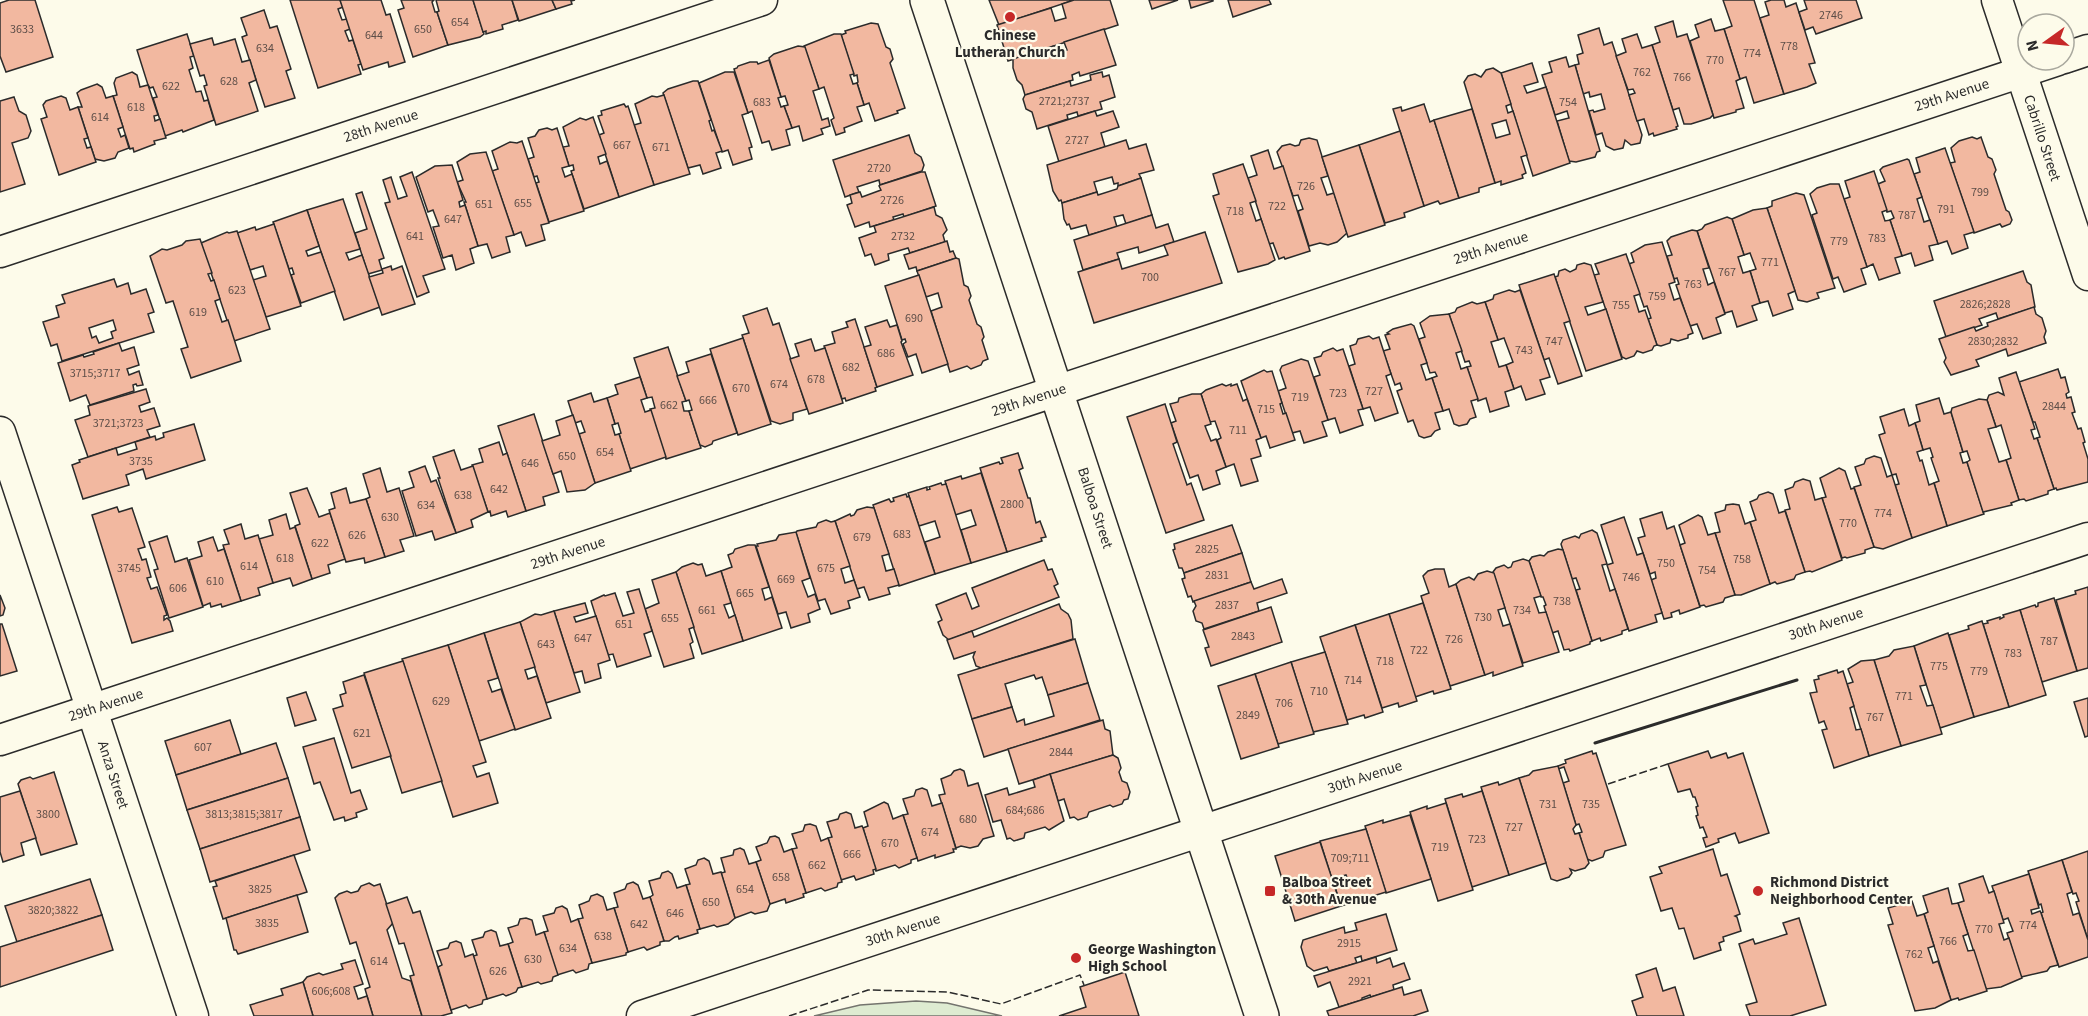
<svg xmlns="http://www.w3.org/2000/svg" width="2088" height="1016" viewBox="0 0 2088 1016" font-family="'Source Sans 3',sans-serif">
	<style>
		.green { fill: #deebd1; stroke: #74746e; stroke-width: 1.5 }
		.building { fill: #f2b8a0; stroke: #2b2b2b; stroke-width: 1.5; fill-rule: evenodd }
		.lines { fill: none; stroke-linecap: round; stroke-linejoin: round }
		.street-casing { stroke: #2b2b2b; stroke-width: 33 }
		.secondary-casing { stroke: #2b2b2b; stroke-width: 36 }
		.street { stroke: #fdfbea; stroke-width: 30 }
		.secondary { stroke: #fdfbea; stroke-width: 33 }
		.fence { stroke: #2b2b2b; stroke-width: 1.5; stroke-dasharray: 8 3; stroke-linecap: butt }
		.wall { stroke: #2b2b2b; stroke-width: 3 }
		.poi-dot { fill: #c62828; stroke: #fdfbea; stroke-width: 2 }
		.labels { text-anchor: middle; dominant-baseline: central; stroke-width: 4.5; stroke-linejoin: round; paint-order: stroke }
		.number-label { font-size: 12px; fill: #5d4e48 }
		.poi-label { font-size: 15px; font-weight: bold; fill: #2b2b2b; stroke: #fdfbea; text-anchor: start }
		.street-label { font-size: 15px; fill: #2b2b2b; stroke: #fdfbea }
	</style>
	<rect width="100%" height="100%" fill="#fdfbea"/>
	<path class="green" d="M916 1001 947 1003 1002 1016H814L860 1005Z"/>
	<g class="building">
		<path d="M9 0H35L53 57 6 72 0 56V3Z"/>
		<path d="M290 0H340L343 7 338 9 342 20 347 19 350 29 345 31 349 41 353 40 361 64 358 65 361 74 318 88Z"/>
		<path d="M340 0H381L386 15 390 14 405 62 389 67 388 62 363 70Z"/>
		<path d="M401 0H434L432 2 435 12H437L448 45 413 57 398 10 404 8Z"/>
		<path d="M436 0H473L484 34 480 37 448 45 437 12 439 11Z"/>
		<path d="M473 0H512L518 20 502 25 503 29 486 34V31L483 32Z"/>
		<path d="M512 0H552L556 9 519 21Z"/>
		<path d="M552 0H575L571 1 572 4 556 9Z"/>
		<path d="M989 0H1074L999 25Z"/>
		<path d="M1074 0H1110L1118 25 1008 61 997 25 1051 8 1055 21 1066 18 1062 4Z"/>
		<path d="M1149 0H1178L1152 9Z"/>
		<path d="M1189 0H1213V1L1191 8Z"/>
		<path d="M1228 0H1269L1271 4 1233 17Z"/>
		<path d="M1723 0H1754L1784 94 1754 103 1746 77 1740 79 1724 29 1732 26Z"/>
		<path d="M1771 0H1784L1786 7 1796 3 1815 63 1809 64 1816 83 1807 87 1784 94 1760 18 1769 15 1765 2Z"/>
		<path d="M1804 0H1856L1862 18 1816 34 1813 27 1805 30 1799 12 1807 9Z"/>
		<path d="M264 10 270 28 277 26 291 69 286 71 295 98 265 107 242 37 247 35 241 18Z"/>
		<path d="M1711 19 1715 31 1724 29 1740 79 1736 81 1744 108 1736 110V112L1714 118 1690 41 1699 37 1695 25Z"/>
		<path d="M1673 21 1677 37 1687 34 1713 115 1710 118 1691 124H1684L1679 108 1673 110 1652 45 1660 42 1655 27Z"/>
		<path d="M871 23 878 24 886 47 890 49 893 59 890 63 905 108 897 111 898 113 875 121 869 103 864 105 857 83 858 82 857 75 854 76 841 35 846 33 845 31Z"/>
		<path d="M1599 28 1604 45 1612 42 1642 135 1640 143 1631 145 1625 140 1623 148 1614 150 1606 146 1602 133 1596 135 1589 111 1593 110 1594 112 1605 109 1601 94 1590 97 1589 92 1583 94 1575 65 1579 64 1577 55 1583 53 1578 35Z"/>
		<path d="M1104 29 1116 65 1080 76 1079 72 1072 75 1073 80 1025 95 1022 85 1017 80 1013 68V59L1054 46 1056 53 1067 50 1064 42Z"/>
		<path d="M187 34 194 56 190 57 193 68 189 70 196 92 201 91 204 101 208 100 214 120 183 132 182 130 165 136 153 98 157 97 153 87 150 88 148 85 137 50Z"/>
		<path d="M834 34H841L854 74 850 75 853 84 857 83 864 105 857 107 862 121 844 128 845 132 836 135 831 120 834 118 824 87 819 89 804 46Z"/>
		<path d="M1637 34 1642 48 1652 45 1678 126 1676 127 1677 129 1654 136 1653 133 1649 135 1644 119 1637 121 1629 95 1635 93 1633 89 1628 90 1616 56 1626 52 1622 39Z"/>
		<path d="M212 38 214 45 235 39 242 62 250 60 256 80 249 83 258 111 216 125 204 86 207 85 204 75 200 76 190 44Z"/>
		<path d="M798 46 805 47 819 89 813 91 822 120 828 118 830 126 821 129 823 134 803 141 799 126 792 128 784 106 788 105 785 96 781 97 769 58 774 54Z"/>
		<path d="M1566 57 1569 67 1575 65 1600 151 1597 152 1595 157 1576 162 1569 161 1557 121 1569 118 1567 111 1555 115 1542 75 1552 72 1549 62Z"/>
		<path d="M769 60 781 97 778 98 781 107 784 106 792 128 786 130 790 145 772 150 769 141 762 143 752 111 748 113 734 69 737 68 738 66 750 62H757L758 64Z"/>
		<path d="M1532 63 1538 82 1524 86 1527 93 1546 87 1570 163 1533 176 1501 73Z"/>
		<path d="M1493 68 1501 73 1511 104 1506 106 1508 113 1513 111 1527 155 1521 157 1526 173 1522 175 1523 178 1501 185V181L1495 183 1464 82 1468 76 1475 74 1481 77 1486 70ZM1506 120 1510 134 1496 138 1492 124Z"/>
		<path d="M132 72 137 75 140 87 148 85 158 115 154 116 155 121 160 119 166 138 154 141 155 144 134 152 133 148 130 149 113 96 117 95 114 83 116 78Z"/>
		<path d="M725 72H734L748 113 742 115 752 147 749 148 752 159 733 165 728 150 722 152 699 83Z"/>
		<path d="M1102 72 1103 77 1109 75 1115 97 1100 102 1102 109 1078 116 1077 112 1067 115 1068 119 1037 129 1032 112 1026 109 1023 99 1025 95 1070 81 1071 86 1091 80 1090 75Z"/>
		<path d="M693 81H698L711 120 709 121 712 131 714 130 722 151 716 153 721 168 703 174 700 165 688 168 663 93 668 89Z"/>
		<path d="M97 84 102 87 106 98 113 96 123 127 118 129 121 137 125 135 129 148 118 152 115 158 104 161 95 159 78 107H82L77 93 81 90Z"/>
		<path d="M664 95 690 174 654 185 634 125 641 123 635 104 652 96 657 97Z"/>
		<path d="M61 96 66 98 70 110 78 107 88 138 84 139 87 148 91 147 96 162 59 175 41 119 47 117 43 105 46 101Z"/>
		<path d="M14 97 19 111 26 115 31 131 28 138 12 143 25 184 0 192V101Z"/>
		<path d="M624 104 626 107 628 106 654 185 619 197 599 135 604 133 598 116 602 115 601 111Z"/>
		<path d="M1424 104 1430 122 1434 120 1459 198 1440 204 1438 201 1424 206 1393 109 1401 107 1402 111Z"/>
		<path d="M1472 109 1495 183 1479 188V192L1459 198 1434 120Z"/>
		<path d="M1095 111 1097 116 1113 111 1119 127 1101 133 1105 147 1059 162 1048 126Z"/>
		<path d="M593 117 606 154 598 157 600 164 607 161 619 197 584 209 571 171 574 170 573 165 569 166 563 147 569 146 563 127 580 118 586 120Z"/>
		<path d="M547 128 552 130 557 128 569 166 562 168 565 177 572 174 584 211 549 222 536 183 539 182 537 176 534 177 528 159 534 157 528 138 535 136 539 130Z"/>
		<path d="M1400 131 1424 206 1404 213 1405 217 1385 223 1359 145Z"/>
		<path d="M909 135 915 153 921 157 924 165 922 171 880 185 879 180 857 187 859 192 845 197 833 160Z"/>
		<path d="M1972 137 1977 139 1981 137 1988 157 1992 159 1996 170 1994 174 2006 210 2009 212 2012 220 2010 224 2002 227 2000 224 1974 233 1950 163 1955 162 1951 148 1959 141Z"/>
		<path d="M1309 138 1317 140 1328 176 1321 178 1327 195 1334 193 1347 233 1337 242 1328 245 1320 243 1309 246 1298 211 1303 209 1298 195 1293 196 1277 152 1282 146 1290 144 1295 146 1299 145 1301 140Z"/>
		<path d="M1126 140 1129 149 1146 144 1154 170 1139 174 1141 178 1118 186V183L1114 184 1112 177 1094 182 1097 192 1062 203 1061 200 1059 201 1053 191 1047 165Z"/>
		<path d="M522 141 549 223 541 225 545 240 526 246 521 232 514 235 492 171 498 169 492 151 510 142 517 143Z"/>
		<path d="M1359 145 1385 225 1348 237 1322 157Z"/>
		<path d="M1945 148 1974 232 1964 235 1968 248 1952 254 1947 241 1938 244 1914 174 1920 172 1916 158Z"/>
		<path d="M1268 150 1274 169 1283 166 1310 251 1285 259 1284 257 1279 259 1273 243 1269 244 1248 178 1257 175 1251 156Z"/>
		<path d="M486 152 514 235 506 237 510 252 492 258 487 244 478 246 465 205 464 202H466L457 182 463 180 457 162 470 154Z"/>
		<path d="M1907 159 1909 160 1922 197 1917 199 1924 222 1930 220 1938 244 1929 246 1933 260 1915 266 1911 253 1902 256 1890 220 1894 218 1891 211 1887 212 1878 184 1885 181 1880 170 1883 167Z"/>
		<path d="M1243 164 1256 201 1250 203 1256 221 1261 219 1275 260 1268 264 1238 272 1213 196 1219 194 1213 174Z"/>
		<path d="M452 165 463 200 459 202 460 207 465 205 478 246 470 249 474 263 456 270 452 255 443 258 433 227 439 226 433 210 428 212 416 177 435 166Z"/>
		<path d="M1874 171 1887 210 1882 212 1885 221 1890 220 1902 256 1895 258 1900 273 1879 280 1873 264 1867 267 1844 199 1850 197 1845 181Z"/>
		<path d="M412 172 445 269 423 276 429 292 417 297 385 203 390 202 383 180 391 177 398 199 407 196 400 177Z"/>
		<path d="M921 172H925L936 206 904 217 903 214 893 217 894 220 870 227 869 222 855 227 847 205 852 203 850 195 860 192 862 197 881 190 879 186 880 185Z"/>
		<path d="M1141 178 1152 215 1126 224 1123 215 1114 217 1117 227 1089 235 1086 225 1071 229 1069 224 1067 225 1064 219 1062 203 1097 192 1098 195 1117 189 1118 186Z"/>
		<path d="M1830 184H1839L1867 267 1861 269 1866 284 1844 292 1838 277 1833 279 1812 215 1817 213 1810 194 1817 188Z"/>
		<path d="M362 192 384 258 379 260 382 270 368 274 355 233 367 229 356 194Z"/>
		<path d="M1796 193 1804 195 1835 288 1817 293 1819 298 1807 302 1798 300 1767 208 1772 206V201Z"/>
		<path d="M343 199 360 249 346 253 349 260 362 255 380 307 344 320 307 210Z"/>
		<path d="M934 207 936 215 942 218 947 230 943 235 945 242 910 253 908 248 888 254 889 260 875 265 871 254 865 256 859 238 876 232 874 226Z"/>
		<path d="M1767 208 1795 291 1788 294 1793 309 1773 316 1768 301 1760 303 1750 271 1756 269 1750 253 1744 255 1732 219 1753 210Z"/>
		<path d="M307 210 319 246 306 251 308 256 321 252 335 291 301 303 291 275 294 274 292 268 289 269 273 222Z"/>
		<path d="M1152 215 1156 228 1168 224 1174 242 1139 253 1138 247 1117 253 1119 259 1083 270 1074 240Z"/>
		<path d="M1727 217 1732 219 1744 255 1738 257 1743 273 1750 271 1760 303 1752 306 1757 320 1737 327 1732 311 1725 313 1697 231 1702 229 1705 225Z"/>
		<path d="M274 224 301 306 266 317 253 280 266 276 263 266 250 270 237 233 255 227 256 230Z"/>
		<path d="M1692 230 1697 231 1709 268 1703 269 1708 285 1714 282 1725 314 1716 318 1721 333 1703 339 1697 324 1690 326 1676 285 1679 284 1677 278 1674 279 1667 256 1672 255 1667 241 1671 237Z"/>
		<path d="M237 231 270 329 234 341 201 243 227 232 229 233Z"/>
		<path d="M1205 232 1222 283 1094 323 1078 272 1119 259 1122 269 1168 255 1164 245Z"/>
		<path d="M200 239 212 273 208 274 211 281 214 280 220 299 215 301 222 322 228 320 241 361 191 378 181 349 188 347 173 301 166 303 150 256 162 249 167 250 182 245 186 241Z"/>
		<path d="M947 241 950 252 953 251 956 258 917 271 916 267 909 269 904 255Z"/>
		<path d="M1662 242 1675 282 1669 284 1674 300 1680 298 1693 333 1688 335V338L1678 341 1671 339 1670 343 1661 346 1657 345 1648 319 1651 318 1647 306 1644 307 1629 264 1634 262 1631 253 1645 245Z"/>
		<path d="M1626 254 1640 294 1634 296 1639 312 1645 310 1657 345 1654 346 1652 350 1643 353 1637 351 1634 356 1626 359 1622 357 1594 275 1599 274 1595 264Z"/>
		<path d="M956 258 959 259 964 285 968 287 971 296 969 300 977 324 981 327 984 337 982 340 988 359 983 361 981 365 971 369 967 366 950 372 931 311 942 307 938 293 926 297 917 271Z"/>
		<path d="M1584 263 1591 265 1603 302 1585 307 1588 315 1606 309 1622 359 1586 371 1555 277 1558 276 1559 271 1565 269 1570 272 1576 269 1577 265Z"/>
		<path d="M391 266 392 270 402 266 415 304 382 315 369 277 383 273 382 269Z"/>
		<path d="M2023 271 2027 282 2031 285 2035 307 1998 319 1996 313 1979 319 1982 325 1946 337 1934 301Z"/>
		<path d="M1554 274 1570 321 1564 323 1582 376 1558 384 1549 358 1544 360 1519 285Z"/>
		<path d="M919 275 948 364 922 373 916 354 908 357 903 344 906 342 905 339 902 340 885 286Z"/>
		<path d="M114 279 117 287 128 283 131 294 146 289 154 312 148 314 154 332 62 361 57 344 51 346 43 322 59 317 56 306 65 303 62 295ZM113 320 116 330 111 332 113 338 99 343 96 336 92 338 89 328Z"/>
		<path d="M1509 290 1515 292 1520 290 1550 377 1540 380 1545 394 1526 400 1521 386 1514 389 1506 365 1513 362 1504 338 1498 340 1485 302 1493 299 1494 295Z"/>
		<path d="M1472 302 1477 304 1485 302 1498 340 1491 342 1499 367 1506 365 1514 389 1505 392 1509 406 1490 412 1486 398 1478 401 1467 367 1471 366 1469 361 1465 362 1449 314 1455 312 1457 308Z"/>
		<path d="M2034 307 2036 314 2042 318 2046 331 2044 337 2046 343 2008 356 2006 349 1976 360 1979 366 1951 375 1944 362 1946 358 1939 339 1974 327 1976 331 1988 326 1987 323Z"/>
		<path d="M767 308 773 325 779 323 807 409 793 413V420L780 424 771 421 742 335 749 333 743 316Z"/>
		<path d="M1449 314 1462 351 1456 353 1461 369 1467 367 1478 399 1471 401 1476 417 1470 419 1467 424 1459 426 1454 424 1449 409 1443 411 1432 378 1437 376 1435 372 1430 373 1419 339 1425 337 1420 323 1430 316Z"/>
		<path d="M855 319 877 387 875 388 876 391 846 401 845 398 842 399 824 346 835 343 832 332 848 327 846 322Z"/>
		<path d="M887 320 890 327 897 325 902 341 901 342 913 375 877 387 864 347 871 345 865 327Z"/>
		<path d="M1411 324 1414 326 1427 363 1421 365 1426 380 1432 378 1443 411 1435 413 1440 429 1435 431 1431 436 1424 438 1419 436 1413 420 1408 422 1397 391 1402 389 1400 383 1395 385 1383 351 1390 349 1385 335 1389 334 1387 333 1393 329Z"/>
		<path d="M1369 336 1373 339 1379 337 1391 374 1386 376 1398 413 1375 421 1370 407 1363 409 1349 366 1355 364 1350 346 1356 344 1358 339Z"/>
		<path d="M743 338 771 424 738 435 710 349Z"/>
		<path d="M811 339 815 351 825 348 843 403 809 414 790 359 799 356 795 344Z"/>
		<path d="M119 343 122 351 134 347 139 365 127 369 129 375 139 371 143 385 137 386 136 384 133 385 134 391 90 405 86 395 70 401 58 363 83 355 84 357 94 354 93 352Z"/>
		<path d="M668 347 686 401 682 402 684 411H689L701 448 666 459 650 409 655 408 652 397 647 398 634 358Z"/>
		<path d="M1333 348 1337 351 1343 349 1363 409 1358 410 1363 425 1340 433 1335 418 1328 420 1314 377 1320 375 1314 358 1321 356 1323 352Z"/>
		<path d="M711 354 737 433 713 441 712 444 705 447 700 445 689 411 692 410 689 400 686 401 677 376 689 372 686 362Z"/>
		<path d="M1301 359 1308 361 1328 420 1322 422 1327 436 1304 443 1300 431 1292 433 1278 391 1286 388 1280 370 1282 366Z"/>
		<path d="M2058 369 2061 378 2065 377 2069 392 2066 394 2067 398 2071 397 2075 412 2072 413 2078 429 2081 428 2085 442 2083 443 2088 459V482L2057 490 2056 488 2054 489 2037 438 2040 437 2035 422H2033L2019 382Z"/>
		<path d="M1264 370 1267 372 1272 371 1282 403 1280 404 1283 414 1286 413 1295 440 1270 448 1266 436 1261 438 1241 381Z"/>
		<path d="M2016 372 2035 429 2031 430 2034 439 2037 438 2054 489 2048 491V494L2026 501 2024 499 2019 500 2006 460 2011 458 2001 425 1996 427 1987 400 1989 395 1998 392 2004 395 1999 378Z"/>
		<path d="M640 377 647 398 641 400 645 412 651 410 666 457 630 469 619 434 621 433 618 423 615 424 607 398 618 394 615 385Z"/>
		<path d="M1222 384 1226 386 1231 384V386L1237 384 1243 401 1247 399 1261 438 1256 440 1261 456 1251 459 1258 481 1241 486 1234 464 1226 467 1217 440 1221 438 1215 421 1210 422 1201 394 1206 390Z"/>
		<path d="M146 389 150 402 139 406 141 412 154 408 160 426 147 430 150 437 88 457 75 420 90 415 88 406Z"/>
		<path d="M591 393 594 402 607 398 615 424 612 425 615 435 619 434 631 471 595 483 579 434 585 432 581 421 575 423 568 401Z"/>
		<path d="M1192 394H1201L1211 424 1205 426 1211 441 1216 439 1226 467 1216 471 1220 484 1203 490 1198 475 1190 478 1171 423 1176 421 1170 404 1178 402 1179 398Z"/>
		<path d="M1939 398 1944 414 1951 412 1963 452 1960 453 1963 463 1967 462 1984 514 1947 526 1934 483 1939 481 1931 458 1933 457 1930 448 1923 450 1915 423 1920 421 1916 405Z"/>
		<path d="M1979 399 1987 400 1996 427 1988 429 1999 462 2006 460 2019 500 2011 503 2012 505 1983 512 1967 462 1970 460 1967 451 1963 452 1951 412 1952 408Z"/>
		<path d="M1165 404 1177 442 1173 444 1187 485 1191 483 1204 520 1166 533 1127 417Z"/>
		<path d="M1904 409 1909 426 1915 423 1923 450 1917 452 1920 461 1922 460 1929 485 1934 483 1947 526 1912 538 1895 485 1899 484 1896 474 1892 475 1879 435 1885 433 1880 417Z"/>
		<path d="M534 414 559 492 543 497 545 505 526 511 498 426Z"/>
		<path d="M573 415 595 483 585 490 567 492 561 471 553 474 542 441 560 435 556 421Z"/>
		<path d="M194 424 205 460 146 479 143 469 126 475 129 485 83 499 72 465 80 462 79 460 116 448 118 455 137 449 135 442 155 436 156 440 164 437 163 433Z"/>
		<path d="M499 442 503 455 507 453 526 511 508 517 506 511 491 516 490 511 488 512 472 465 483 462 479 449Z"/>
		<path d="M454 450 461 470 473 466 488 512 471 520 473 527 456 533 438 478H440L433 457Z"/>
		<path d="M1018 453 1023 468 1019 470 1028 498H1030L1036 523 1040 521 1046 537 1041 538 1042 541 1007 552 980 468 999 462 1000 464 1003 463 1001 458Z"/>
		<path d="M1874 456 1881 458 1887 477 1892 475 1912 538 1883 549 1874 547 1854 487 1861 485 1855 467 1864 464 1866 459Z"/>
		<path d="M425 466 431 482 436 480 456 533 435 540 432 531 416 536 402 491 414 487 409 472Z"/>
		<path d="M380 468 387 492 399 488 414 536 400 540 404 551 385 557 366 499 370 497 363 474Z"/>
		<path d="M1839 468 1845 471 1851 489 1854 488 1874 547 1865 550V553L1847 558 1845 557 1842 558 1822 498 1826 497 1820 478Z"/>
		<path d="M981 473 1007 552 971 563 961 530 976 525 971 510 955 515 945 481 961 476 962 479Z"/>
		<path d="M1803 479 1810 481 1815 500 1822 498 1842 560 1812 572 1810 571 1805 572 1785 510 1790 509 1785 490 1793 487 1795 482Z"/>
		<path d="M941 483 942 485 946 484 971 563 935 574 925 542 940 537 935 521 919 526 908 493 927 487V490L930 489 929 487Z"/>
		<path d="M307 488 319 517 330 513 345 559 328 565 330 573 312 579 295 526 300 524 290 493Z"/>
		<path d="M346 488 350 503 366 499 385 557 365 563 364 558 346 562 329 510 335 508 331 493Z"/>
		<path d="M1768 492 1773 494 1779 513 1785 511 1805 572 1796 575 1794 579 1777 584 1775 582 1770 584 1750 522 1756 520 1750 502 1757 499 1759 495Z"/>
		<path d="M906 494 907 497 909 496 935 574 899 586 873 505 889 499 891 502 894 501 893 498Z"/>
		<path d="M1733 504 1739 505 1745 524 1750 522 1770 584 1741 595H1735L1715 533 1720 532 1715 513 1725 510 1726 505Z"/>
		<path d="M117 507 119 512 132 508 145 547 138 549 142 560 146 559 151 577 147 578 151 589 157 587 167 615 164 616V620L167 618 170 621 173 631 132 643 92 515Z"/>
		<path d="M867 507 874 508 889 554 882 556 886 571 894 569 899 585 888 588 890 594 869 600 864 587 857 589 835 521 850 514 851 516 854 515 857 510Z"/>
		<path d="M1662 512 1667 529 1674 526 1700 607 1680 614 1679 610 1671 613 1672 617 1664 619 1651 580 1656 578 1655 572 1650 574 1638 538 1645 536 1640 519Z"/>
		<path d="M286 514 290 529 295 527 312 579 293 586 290 578 273 583 259 539 273 535 269 520Z"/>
		<path d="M1698 515 1702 517 1708 535 1715 533 1735 595 1725 598 1723 602 1706 607 1704 605 1700 606 1680 545 1685 543 1679 525Z"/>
		<path d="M1624 517 1637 555 1643 553 1662 613 1655 615 1657 622 1629 631 1607 565 1613 563 1601 525Z"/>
		<path d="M826 520 831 522 835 521 850 566 841 569 845 583 854 580 860 597 848 601 850 608 831 614 825 599 818 601 796 533 797 531 816 527 818 523Z"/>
		<path d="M241 524 245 539 258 535 273 583 258 588 260 595 241 601 223 545 229 544 224 530Z"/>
		<path d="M1232 525 1242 553 1184 573 1182 568H1179L1173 550 1175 549 1174 544Z"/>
		<path d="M1592 530 1597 533 1607 564 1602 565 1610 591 1615 589 1628 629 1622 631V634L1601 641 1600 638 1592 641 1576 590 1580 589 1576 578 1572 579 1561 544 1563 540 1575 536 1579 538 1581 534Z"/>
		<path d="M796 532 810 578 802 581 808 597 815 594 820 609 808 614 810 622 791 628 786 612 778 614 756 546H758L757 544 776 540 779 535Z"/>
		<path d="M167 536 175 562 187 558 203 607 169 618 154 570 158 569 149 542Z"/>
		<path d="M213 537 218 551 224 549 241 601 222 607 221 604 211 607 210 603 203 606 189 560 202 556 198 542Z"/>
		<path d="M748 545H755L769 587 762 589 765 600 772 597 782 628 743 641 721 571 732 567 728 555 733 553 735 549Z"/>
		<path d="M1558 549 1563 550 1592 641 1590 642V644L1570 651 1569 649 1564 650 1558 631 1552 633 1544 606 1546 605 1543 597H1541L1529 561 1532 557 1540 555 1544 556 1548 552Z"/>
		<path d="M1242 553 1251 582 1193 602 1191 596 1188 597 1182 579 1185 578 1184 573Z"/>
		<path d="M1523 559 1529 561 1541 596 1534 598 1539 613 1546 612 1559 652 1523 663 1493 572 1496 568 1504 565 1508 568 1511 567 1513 562Z"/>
		<path d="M1044 560 1048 570 1052 569 1058 584 1054 586 1059 597 949 640 943 635 938 622 942 620 936 605 966 593 972 609 979 606 972 588Z"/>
		<path d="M693 563 698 565 702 564 706 576 721 571 731 603 724 605 729 618 735 615 743 641 702 654 676 572 682 567Z"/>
		<path d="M1435 569H1444L1449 587 1456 584 1485 675 1450 686 1421 596 1429 593 1423 576 1428 571Z"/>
		<path d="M1487 571 1494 573 1505 608 1498 610 1503 626 1510 624 1523 666 1493 676V672L1485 675 1456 584 1461 580 1469 577 1474 580 1478 574Z"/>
		<path d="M676 572 694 627 689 629 693 642 690 644 694 658 664 667 645 609 659 603 652 580Z"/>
		<path d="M1282 579 1287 593 1257 603 1259 611 1204 629 1202 623 1196 621 1193 611 1196 606 1194 601 1251 582 1254 589Z"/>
		<path d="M2088 587V668L2077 671 2056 600 2076 594 2075 591Z"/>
		<path d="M639 589 652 631 644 634 651 656 617 667 613 654 608 655 591 601 604 595 605 596 615 593 623 616 634 613 627 592Z"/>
		<path d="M0 595 5 608 3 615 0 616Z"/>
		<path d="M2054 598 2077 671 2042 682 2020 610 2035 605 2036 607 2038 606V603Z"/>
		<path d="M585 603 588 613 574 617 576 622 596 616 610 660 598 664 601 678 585 683 582 671 574 673 554 611Z"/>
		<path d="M1423 603 1451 689 1434 694 1433 691 1415 697 1389 614Z"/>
		<path d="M1059 604 1061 609 1068 614 1071 620 1073 639 981 668 976 666 973 657 975 652 954 659 947 640 972 631 974 637Z"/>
		<path d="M1271 607 1282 642 1211 666 1205 648 1209 647 1203 630Z"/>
		<path d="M2020 610 2046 695 2009 707 1983 624 1988 623 1987 621 2000 617V619L2004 617 2003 615Z"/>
		<path d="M554 611 580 692 546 703 520 622 535 614 541 615Z"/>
		<path d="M1389 614 1417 701 1399 707 1398 703 1382 708 1355 625Z"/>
		<path d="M1982 621 2009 707 1974 717 1949 635 1969 629 1968 626Z"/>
		<path d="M520 622 535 667 525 670 528 679 537 676 551 718 515 730 484 633Z"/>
		<path d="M0 624H2L17 671 0 676Z"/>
		<path d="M1355 625 1383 712 1365 718 1364 715 1347 720 1320 637Z"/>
		<path d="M484 633 498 678 488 681 492 692 501 689 515 729 479 741 448 645Z"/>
		<path d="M1948 633 1974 717 1940 728 1914 646Z"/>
		<path d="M1075 639 1088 683 1048 695 1042 677 1036 679 1034 675 1005 684 1012 707 972 719 958 675Z"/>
		<path d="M448 645 486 762 473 766 477 777 489 773 498 803 453 817 402 659Z"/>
		<path d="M1914 646 1926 685 1920 686 1927 706 1933 705 1942 734 1901 746 1874 660 1889 656 1894 650Z"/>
		<path d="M1325 652 1348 724 1313 732 1291 662Z"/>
		<path d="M1872 660H1874L1901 746 1869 756 1847 684 1853 682 1848 669 1861 661Z"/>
		<path d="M403 661 442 781 402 793 364 673Z"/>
		<path d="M1291 662 1314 734 1278 744 1255 674Z"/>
		<path d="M1837 670 1838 673 1843 671 1854 706 1850 708 1856 730 1861 729 1869 756 1834 768 1822 730 1827 729 1824 721 1819 723 1810 693 1817 692 1814 680 1819 679 1818 676Z"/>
		<path d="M1255 674 1279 747 1241 759 1218 686Z"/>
		<path d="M364 675 391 756 352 768 333 709 343 706 340 695 346 693 343 682Z"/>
		<path d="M1088 683 1100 720 984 757 972 719 1012 707 1017 722 1024 719 1025 725 1054 716 1048 695Z"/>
		<path d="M306 692 316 720 295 726 287 698Z"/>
		<path d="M2088 698V736L2085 737 2074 702Z"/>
		<path d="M230 720 241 754 176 775 165 741Z"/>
		<path d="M1103 720 1105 729 1110 731 1113 755 1019 784 1008 749Z"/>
		<path d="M334 738 351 793 360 790 367 809 356 813 357 817 345 821 344 817 334 820 320 782 314 784 303 747Z"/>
		<path d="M276 743 288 778 187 810 176 775Z"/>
		<path d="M1592 751 1593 754 1596 753 1626 845 1605 851 1603 857 1592 861 1587 859 1579 833 1582 832 1579 824 1576 825 1563 783 1569 781 1564 767 1558 769V766L1566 763 1565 760Z"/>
		<path d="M1708 751 1711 758 1726 753 1728 758 1743 753 1769 833 1739 843 1735 833 1718 839 1719 842 1706 847 1703 838 1707 837 1703 827 1700 828 1696 816 1698 815 1696 807 1698 806 1695 797H1693L1690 789 1678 792 1668 764Z"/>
		<path d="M1113 755 1118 758 1121 768 1119 772 1122 781 1127 783 1130 792 1128 799 1124 800 1122 804 1113 807 1110 805 1089 812 1087 817 1078 820 1074 817 1070 818 1064 799 1058 801 1050 774Z"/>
		<path d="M1558 766 1576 825 1573 829 1575 834 1579 833 1589 863 1585 868 1575 871 1570 869 1572 873 1569 877 1557 881 1551 879 1519 778 1529 775 1533 771Z"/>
		<path d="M960 769 964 771 968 786 978 783 994 836 983 839 978 846 970 848 961 846 956 848 939 795 945 794 941 779 951 775 954 771Z"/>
		<path d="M54 772 77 844 41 855 18 784 21 780 30 777 33 779Z"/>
		<path d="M1050 774 1064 821 1049 830 1045 827 1025 833 1024 838 1014 841 1010 838 1007 839 1001 820 993 822 985 795 1007 788 1009 795 1035 787 1033 780Z"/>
		<path d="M288 778 300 817 200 849 187 810Z"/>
		<path d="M1519 778 1546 863 1509 875 1481 787 1498 782 1499 785Z"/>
		<path d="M922 788 927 790 932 806 942 803 956 849H953L954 852 935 858V855L918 861 903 815 908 814 903 799 914 796 916 790Z"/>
		<path d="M20 791 36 838 21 843 24 855 3 862 0 852V797Z"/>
		<path d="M1482 791 1509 875 1472 887 1445 799 1462 794 1463 797Z"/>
		<path d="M884 802 888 804 893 819 903 815 917 858 911 860V863L899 868 895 865 876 871 863 828 868 826 864 812Z"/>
		<path d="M1446 803 1473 890 1438 901 1410 812 1427 806V809Z"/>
		<path d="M846 812 851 814 855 828 862 826 863 828 876 869 873 870 874 874 856 880 854 876 841 880 828 838 832 837 827 822 838 819 840 814Z"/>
		<path d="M1410 815 1431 879 1386 893 1365 826 1383 820V823Z"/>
		<path d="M300 817 310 850 210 882 200 849Z"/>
		<path d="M810 824 816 826 821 841 828 838 842 882 838 883 837 887 825 891 821 888 806 893 792 849 797 848 792 834 803 831 805 825Z"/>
		<path d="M1366 829 1386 892 1341 906 1335 887 1349 882 1346 875 1332 879 1320 841Z"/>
		<path d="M775 836 779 838 784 852 792 849 806 893 803 894 804 897 786 903 785 899 770 904 756 862 761 860 756 847 767 843 770 837Z"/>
		<path d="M1320 842 1341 906 1295 921 1275 856Z"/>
		<path d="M740 848 744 850 749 864 756 862 770 904 767 911 755 914 751 912 735 918 721 873 725 872 721 858 733 855 734 850Z"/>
		<path d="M1713 849 1721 876 1727 874 1740 914 1735 916 1737 917 1741 931 1723 937 1724 941 1719 943 1721 950 1694 959 1684 928 1679 929 1672 908 1661 911 1650 877 1662 873 1659 867Z"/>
		<path d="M2088 851V940L2076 902 2079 901 2076 893 2073 894 2062 860Z"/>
		<path d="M294 855 307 892 223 919 213 887 217 886 215 881Z"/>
		<path d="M704 858 709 861 713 874 721 872 735 918 728 924 717 927 714 925 700 929 686 885 690 884 685 869 696 865 698 860Z"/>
		<path d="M2062 860 2072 892 2067 894 2073 915 2079 913 2088 940V957L2059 967 2041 913 2043 912 2041 904 2039 905 2028 871Z"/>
		<path d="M668 871 672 874 677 888 686 885 700 929 697 930 698 933 679 939 678 936 675 937 669 941H664L650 897 653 895 649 881 660 878 662 873Z"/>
		<path d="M2029 874 2039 908 2031 910 2032 914 2040 911 2041 913 2058 965 2050 967 2047 971 2021 977 2007 933 2013 931 2008 918 2003 920 1992 886Z"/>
		<path d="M1983 876 1989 893 1994 891 2004 923 1999 924 2004 940 2009 938 2022 978 2001 987 1986 989 1958 903 1964 901 1959 884Z"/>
		<path d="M90 879 102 915 17 942 5 906Z"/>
		<path d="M633 882 638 885 643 899 650 897 664 941 660 942V945L647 950 644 947 628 952 614 908 618 907 614 893 625 889 627 884Z"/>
		<path d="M369 883 374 886 380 884 393 923 387 930 402 978 411 981 422 1016H373L365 989 370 987 356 942 350 944 335 898 339 894 347 891 351 893 358 891 361 886Z"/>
		<path d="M1948 888 1952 904 1958 903 1968 934 1963 936 1968 951 1974 950 1987 991 1959 1000 1958 998 1951 1000 1924 914 1928 912 1923 896Z"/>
		<path d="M597 894 603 897 607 910 614 908 628 952 626 953V955L592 963 578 919 583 918 579 905 589 901 591 896Z"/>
		<path d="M297 895 308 932 238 954 236 950H234L226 918Z"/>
		<path d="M407 897 413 913 420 911 452 1013 441 1016H422L410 976 414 975 404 943 399 944 386 904Z"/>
		<path d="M1912 901 1917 916 1924 914 1934 946 1928 948 1933 963 1938 961 1951 1000 1935 1008 1915 1011 1888 925 1893 924 1888 908Z"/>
		<path d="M562 906 567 909 571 922 578 919 592 963 589 964 588 969 576 973 573 970 557 975 544 932 548 931 543 916 554 913 556 908Z"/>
		<path d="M1386 914 1397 950 1362 961 1361 956 1355 958 1357 963 1329 971 1327 967 1314 971 1307 966 1301 947 1303 940 1344 927 1345 933 1357 930 1355 923Z"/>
		<path d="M102 915 113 950 0 987V947Z"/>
		<path d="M526 918 532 920 536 935 544 932 558 975 553 977 552 981 541 984 538 982 522 987 508 944 513 942 508 928 518 925 520 919Z"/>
		<path d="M1799 918 1826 1005 1790 1016H1750L1746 1005 1757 1002 1739 944 1753 939 1755 944 1787 934 1783 923Z"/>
		<path d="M491 930 496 932 500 946 508 944 522 987 518 988 516 992 506 996 503 994 487 999 473 956 477 955 472 940 483 937 485 932Z"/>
		<path d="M456 941 461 943 465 957 473 954 487 999 483 1000 482 1004 469 1008 466 1005 451 1010 438 967 442 965 437 951 448 948 450 943Z"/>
		<path d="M1376 957 1377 963 1390 958 1393 967 1404 963 1410 979 1393 985 1394 990 1371 997 1370 995 1362 998V1000L1339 1007 1330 982 1318 987 1314 976Z"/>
		<path d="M355 960 363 984 354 987 358 999 367 996 373 1016H313L303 982 307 977 319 973 323 975 343 969 341 964Z"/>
		<path d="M1656 968 1663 991 1675 987 1684 1016H1637L1632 1001 1643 997 1636 975Z"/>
		<path d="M1125 972 1139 1016H1059L1086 1007 1080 987Z"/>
		<path d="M303 982 313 1016H254L250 1005 283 995 281 989Z"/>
		<path d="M1402 987 1404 995 1421 990 1428 1011 1413 1016H1329L1327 1011Z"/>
	</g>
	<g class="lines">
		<defs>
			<g id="street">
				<path d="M1997 0 2088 275"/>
				<path d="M2064 58 2088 50"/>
				<path d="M0 252 762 0"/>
				<path d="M0 432 193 1016"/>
				<path d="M0 740 2058 60"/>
				<path d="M642 1016 2088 538"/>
			</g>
			<path id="secondary" d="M927 0 1262 1016"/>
		</defs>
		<use href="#street" class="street-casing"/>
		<use href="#secondary" class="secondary-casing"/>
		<use href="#street" class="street"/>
		<use href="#secondary" class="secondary"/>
		<g class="fence">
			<path d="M1608 784 1668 764"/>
			<path d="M789 1016 868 990 948 992 1001 1004 1080 975 1084 985"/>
		</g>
		<path class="wall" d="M1595 743 1797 680"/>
	</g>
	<g class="poi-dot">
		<circle cx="1010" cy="17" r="6"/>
		<rect x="1264" y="885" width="12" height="12" rx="3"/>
		<circle cx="1758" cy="891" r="6"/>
		<circle cx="1076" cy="958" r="6"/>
	</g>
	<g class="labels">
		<g class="number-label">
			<text x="1831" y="15">2746</text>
			<text x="460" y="22">654</text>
			<text x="22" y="29">3633</text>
			<text x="423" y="29">650</text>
			<text x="374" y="35">644</text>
			<text x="1789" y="46">778</text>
			<text x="265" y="48">634</text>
			<text x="1752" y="53">774</text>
			<text x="1715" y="60">770</text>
			<text x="1642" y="72">762</text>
			<text x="1682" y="77">766</text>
			<text x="229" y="81">628</text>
			<text x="171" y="86">622</text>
			<text x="1064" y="101">2721;2737</text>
			<text x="762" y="102">683</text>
			<text x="1568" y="102">754</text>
			<text x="136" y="107">618</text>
			<text x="100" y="117">614</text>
			<text x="1077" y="140">2727</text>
			<text x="622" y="145">667</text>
			<text x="661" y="147">671</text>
			<text x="879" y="168">2720</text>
			<text x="1306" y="186">726</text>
			<text x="1980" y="192">799</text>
			<text x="892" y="200">2726</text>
			<text x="523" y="203">655</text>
			<text x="484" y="204">651</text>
			<text x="1277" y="206">722</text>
			<text x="1946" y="209">791</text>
			<text x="1235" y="211">718</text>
			<text x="1907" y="215">787</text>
			<text x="453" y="219">647</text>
			<text x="415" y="236">641</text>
			<text x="903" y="236">2732</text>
			<text x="1877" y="238">783</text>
			<text x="1839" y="241">779</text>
			<text x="1770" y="262">771</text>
			<text x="1727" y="272">767</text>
			<text x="1150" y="277">700</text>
			<text x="1693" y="284">763</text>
			<text x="237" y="290">623</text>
			<text x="1657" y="296">759</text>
			<text x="1985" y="304">2826;2828</text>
			<text x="1621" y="305">755</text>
			<text x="198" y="312">619</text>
			<text x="914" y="318">690</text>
			<text x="1554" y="341">747</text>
			<text x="1993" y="341">2830;2832</text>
			<text x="1524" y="350">743</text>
			<text x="886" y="353">686</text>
			<text x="851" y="367">682</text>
			<text x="95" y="373">3715;3717</text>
			<text x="816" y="379">678</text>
			<text x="779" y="384">674</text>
			<text x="741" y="388">670</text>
			<text x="1374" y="391">727</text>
			<text x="1338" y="393">723</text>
			<text x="1300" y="397">719</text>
			<text x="708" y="400">666</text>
			<text x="669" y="405">662</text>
			<text x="2054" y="406">2844</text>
			<text x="1266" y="409">715</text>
			<text x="118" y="423">3721;3723</text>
			<text x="1238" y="430">711</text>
			<text x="605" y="452">654</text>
			<text x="567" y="456">650</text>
			<text x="141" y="461">3735</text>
			<text x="530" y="463">646</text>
			<text x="499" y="489">642</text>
			<text x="463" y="495">638</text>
			<text x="1012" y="504">2800</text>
			<text x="426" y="505">634</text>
			<text x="1883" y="513">774</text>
			<text x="390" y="517">630</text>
			<text x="1848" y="523">770</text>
			<text x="902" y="534">683</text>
			<text x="357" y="535">626</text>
			<text x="862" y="537">679</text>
			<text x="320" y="543">622</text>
			<text x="1207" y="549">2825</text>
			<text x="285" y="558">618</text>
			<text x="1742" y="559">758</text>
			<text x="1666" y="563">750</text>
			<text x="249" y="566">614</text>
			<text x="129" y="568">3745</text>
			<text x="826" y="568">675</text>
			<text x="1707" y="570">754</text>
			<text x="1217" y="575">2831</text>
			<text x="1631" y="577">746</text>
			<text x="786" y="579">669</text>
			<text x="215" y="581">610</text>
			<text x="178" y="588">606</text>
			<text x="745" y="593">665</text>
			<text x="1562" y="601">738</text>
			<text x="1227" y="605">2837</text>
			<text x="707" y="610">661</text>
			<text x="1522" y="610">734</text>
			<text x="1483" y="617">730</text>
			<text x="670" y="618">655</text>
			<text x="624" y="624">651</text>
			<text x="1243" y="636">2843</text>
			<text x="583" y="638">647</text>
			<text x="1454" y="639">726</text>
			<text x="2049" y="641">787</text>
			<text x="546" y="644">643</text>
			<text x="1419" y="650">722</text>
			<text x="2013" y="653">783</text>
			<text x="1385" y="661">718</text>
			<text x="1939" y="666">775</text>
			<text x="1979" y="671">779</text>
			<text x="1353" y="680">714</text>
			<text x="1319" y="691">710</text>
			<text x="1904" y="696">771</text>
			<text x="441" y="701">629</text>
			<text x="1284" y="703">706</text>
			<text x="1248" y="715">2849</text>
			<text x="1875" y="717">767</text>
			<text x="362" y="733">621</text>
			<text x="203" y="747">607</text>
			<text x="1061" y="752">2844</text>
			<text x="1548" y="804">731</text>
			<text x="1591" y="804">735</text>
			<text x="1025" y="810">684;686</text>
			<text x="48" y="814">3800</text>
			<text x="244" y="814">3813;3815;3817</text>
			<text x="968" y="819">680</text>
			<text x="1514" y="827">727</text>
			<text x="930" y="832">674</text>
			<text x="1477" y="839">723</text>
			<text x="890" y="843">670</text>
			<text x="1440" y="847">719</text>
			<text x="852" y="854">666</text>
			<text x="1350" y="858">709;711</text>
			<text x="817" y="865">662</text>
			<text x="781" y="877">658</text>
			<text x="260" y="889">3825</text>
			<text x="745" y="889">654</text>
			<text x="711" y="902">650</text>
			<text x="53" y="910">3820;3822</text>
			<text x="675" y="913">646</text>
			<text x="267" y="923">3835</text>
			<text x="639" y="924">642</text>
			<text x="2028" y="925">774</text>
			<text x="1984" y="929">770</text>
			<text x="603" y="936">638</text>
			<text x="1948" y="941">766</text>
			<text x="1349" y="943">2915</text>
			<text x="568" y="948">634</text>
			<text x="1914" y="954">762</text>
			<text x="533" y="959">630</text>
			<text x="379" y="961">614</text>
			<text x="498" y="971">626</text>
			<text x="1360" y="981">2921</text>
			<text x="331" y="991">606;608</text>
		</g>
		<g class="poi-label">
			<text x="1010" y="35" text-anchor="middle">Chinese<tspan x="1010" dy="17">Lutheran Church</tspan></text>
			<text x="1282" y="882">Balboa Street<tspan x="1282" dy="17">&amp; 30th Avenue</tspan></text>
			<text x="1770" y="882">Richmond District<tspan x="1770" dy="17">Neighborhood Center</tspan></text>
			<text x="1088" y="949">George Washington<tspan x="1088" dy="17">High School</tspan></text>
		</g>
		<g class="street-label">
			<text transform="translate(1952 95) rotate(-18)">29th Avenue</text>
			<text transform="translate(381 126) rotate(-18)">28th Avenue</text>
			<text transform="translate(2042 138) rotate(72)">Cabrillo Street</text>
			<text transform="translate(1491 248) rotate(-18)">29th Avenue</text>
			<text transform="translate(1029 400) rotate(-18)">29th Avenue</text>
			<text transform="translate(1095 508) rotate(72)">Balboa Street</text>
			<text transform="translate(568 553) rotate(-18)">29th Avenue</text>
			<text transform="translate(1826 624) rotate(-18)">30th Avenue</text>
			<text transform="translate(106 705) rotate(-18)">29th Avenue</text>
			<text transform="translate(113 775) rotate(72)">Anza Street</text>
			<text transform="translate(1365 777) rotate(-18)">30th Avenue</text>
			<text transform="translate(903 930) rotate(-18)">30th Avenue</text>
		</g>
	</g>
	<g transform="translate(2046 42) rotate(255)"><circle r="28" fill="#fdfbea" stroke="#a9a89e" stroke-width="1.5"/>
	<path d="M0-4.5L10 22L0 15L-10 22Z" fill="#c62828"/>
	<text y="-9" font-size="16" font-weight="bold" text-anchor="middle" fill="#2b2b2b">N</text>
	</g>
</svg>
